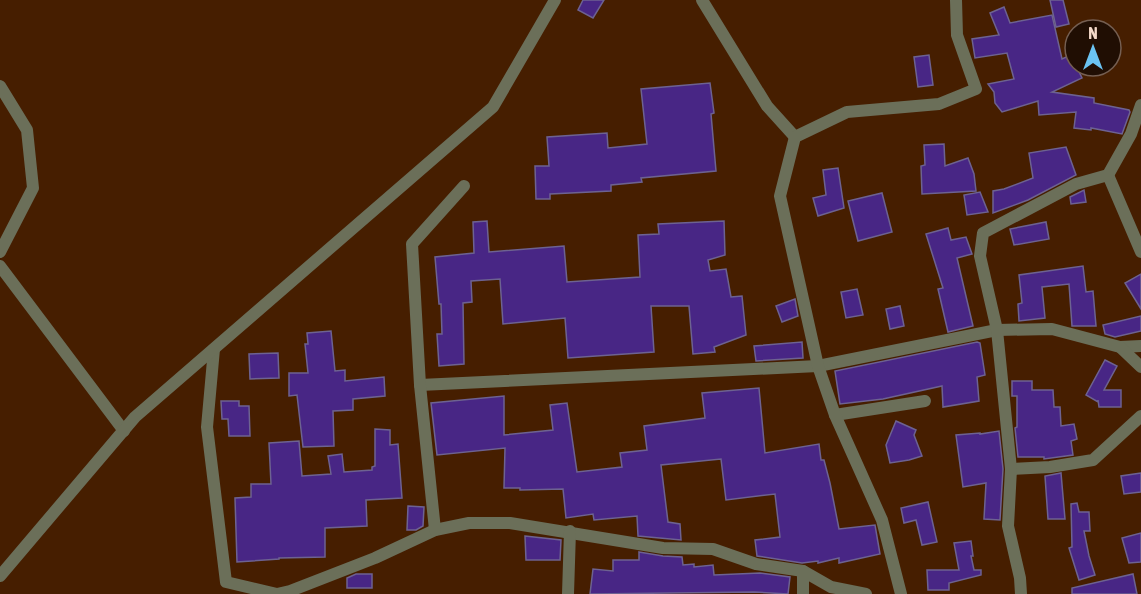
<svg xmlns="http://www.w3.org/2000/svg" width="1141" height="594" viewBox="0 0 1141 594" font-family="'Asap Condensed',sans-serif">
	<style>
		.building { fill: #482685; stroke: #6d6291; stroke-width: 1.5 }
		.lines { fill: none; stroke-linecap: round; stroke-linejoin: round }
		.minor { stroke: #6b6f59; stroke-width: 12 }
	</style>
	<rect width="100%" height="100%" fill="#461e00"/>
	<g class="building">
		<path d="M583 0H604L593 18 578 10Z"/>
		<path d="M1050 0H1063L1069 24 1056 27Z"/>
		<path d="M1004 7 1010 23 1052 15 1062 59 1071 55 1082 78 1052 92 1094 98V103L1129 110 1130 112 1122 134 1091 128V130L1074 128 1076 112 1039 115 1038 101 1002 112 995 103 994 92 988 84 1014 79 1007 53 975 58 972 39 999 35 990 13Z"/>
		<path d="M929 55 933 85 918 87 914 57Z"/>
		<path d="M710 83 714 113 711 114 716 171 641 178 642 182 611 185V191L550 194V199H536L535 166H549L547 137 607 133 608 148 647 144 641 89Z"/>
		<path d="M944 144 945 166 968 158 974 174 976 191 922 194 921 166 925 165 924 145Z"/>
		<path d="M1066 147 1076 175 1028 200 993 213V191L1004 189 1033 178 1029 153Z"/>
		<path d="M838 168 844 208 818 216 813 198 826 195 823 170Z"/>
		<path d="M1084 190 1086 202 1071 204 1070 197Z"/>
		<path d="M980 192 988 212 967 215 964 195Z"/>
		<path d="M882 193 892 232 858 241 848 201Z"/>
		<path d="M487 221 489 252 564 246 567 282 640 277 638 235 659 234 658 224 724 221 725 255 708 260 710 271 726 269 731 297 742 296 746 335 714 347 715 352 693 354 689 306H651L654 352 568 358 565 318 503 324 500 279 471 281 472 302 463 303 464 364 439 366 437 334H442L441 304H439L435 257 474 253 473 222Z"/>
		<path d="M1046 222 1049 239 1014 245 1010 229Z"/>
		<path d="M948 228 951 240 966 237 972 254 957 258 973 326 948 332 938 289 943 288 926 234Z"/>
		<path d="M1083 266 1086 292 1093 291 1096 326H1072L1069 284 1042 287 1045 318 1019 321 1018 304 1022 303 1019 275Z"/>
		<path d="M1141 274V309L1125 283Z"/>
		<path d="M857 289 863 315 846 318 841 292Z"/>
		<path d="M795 299 798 316 782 322 776 306Z"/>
		<path d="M900 306 904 326 890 329 886 309Z"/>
		<path d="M1141 316V331L1115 337 1105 334 1103 325Z"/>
		<path d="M331 331 335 371 345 370V381L384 377 385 396 353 399V410L333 411 334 446 303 447 297 395 289 396V373H308L305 344H308L307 333Z"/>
		<path d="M802 342 803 358 756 361 754 346Z"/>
		<path d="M977 342 980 343 985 375 977 377 979 401 943 407 942 386 883 399 840 404 835 371Z"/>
		<path d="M278 353 279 378 250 379 249 354Z"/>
		<path d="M1105 360 1117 366 1104 390H1121V407H1099L1098 400V402L1086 395Z"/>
		<path d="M1012 381H1032V390H1053L1054 407H1060L1061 426 1074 424 1077 439 1071 441 1073 455 1044 459V457H1018L1015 428 1017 427V396H1012Z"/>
		<path d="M759 388 765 453 819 444 821 460H824L830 483 839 529 875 525 880 554 839 563V558L818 563V561L802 563 757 556 755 540 780 537 775 494 726 500 721 459 661 465 668 522 680 524 681 540 638 536 637 516 594 520 593 514 566 518 563 489 520 490V488H504L505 448 437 455 431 403 504 396V435L553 430 550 405 567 403 577 472 622 467 620 453 647 450 644 426 705 418 702 393Z"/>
		<path d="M221 401H239V406H249L250 436H229L228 419H222Z"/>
		<path d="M896 421 916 430 914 435 922 456 909 460 890 463 886 445Z"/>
		<path d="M375 429 390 430V445L398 444 402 498 366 500 367 526 325 528V557L279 558V559L237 562 235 498 251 497V484H271L269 443 299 441 302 476 331 474 328 456 342 454 344 472 372 470V467L375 466Z"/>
		<path d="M999 431 1003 469 1000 520 984 519 986 483 963 487 956 435 980 433V434Z"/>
		<path d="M1061 473 1065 519H1048L1045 476Z"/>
		<path d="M1141 473V492L1124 494 1121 476Z"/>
		<path d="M928 502 937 542 922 545 916 520 904 523 901 508Z"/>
		<path d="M1077 503 1079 512H1089L1090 531H1084L1089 556 1095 575 1079 580 1069 548 1072 547 1071 504Z"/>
		<path d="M408 506 424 507 423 526 416 530H407Z"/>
		<path d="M1141 533V562L1129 563 1122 538Z"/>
		<path d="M525 536 561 540 560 560H526Z"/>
		<path d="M971 541 973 556H971L974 570H981V575L949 583V590H928L927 570H959L954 543Z"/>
		<path d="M639 552 663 556 682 557 683 565 694 564V567L713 565 714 575 760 573 790 577 788 594 754 592 590 594 593 569 613 571V560H639Z"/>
		<path d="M356 574H372V588H347V578Z"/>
		<path d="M1133 574 1137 594H1072V588Z"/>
	</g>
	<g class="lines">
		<g class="minor">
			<path d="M702 0 767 106 795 137"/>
			<path d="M0 86 27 130 33 188 0 252"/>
			<path d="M1108 175 1141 252"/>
			<path d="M0 266 124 431"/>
			<path d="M1120 347 1141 346"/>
			<path d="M214 349 207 427 226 582 277 594 290 591 375 558 435 530 469 523H510L663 548 713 549 756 564 803 571 831 587 866 594"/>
			<path d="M420 385 818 366 997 330 1052 329 1120 347 1141 367"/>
			<path d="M835 415 925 401"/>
			<path d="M1011 469 1050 467 1093 460 1141 416"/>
			<path d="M435 530 420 385 412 244 464 186"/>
			<path d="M803 571V594"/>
			<path d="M0 576 135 417 493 107 555 0"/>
			<path d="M568 594 570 531"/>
			<path d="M901 594 882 520 835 415 818 366 780 196 795 137 847 112 939 104 976 89 957 35 956 0"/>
			<path d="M1021 594 1020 578 1008 526 1011 469 997 330 980 256 983 233 1076 184 1108 175 1131 134 1141 105"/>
		</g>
	</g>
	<g transform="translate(1093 48)"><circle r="28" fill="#200e03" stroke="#755f52" stroke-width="1.5"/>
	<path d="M0-4.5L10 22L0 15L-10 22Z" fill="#6bc3f2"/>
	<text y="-9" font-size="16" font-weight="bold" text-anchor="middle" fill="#f4d9c9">N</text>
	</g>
</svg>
